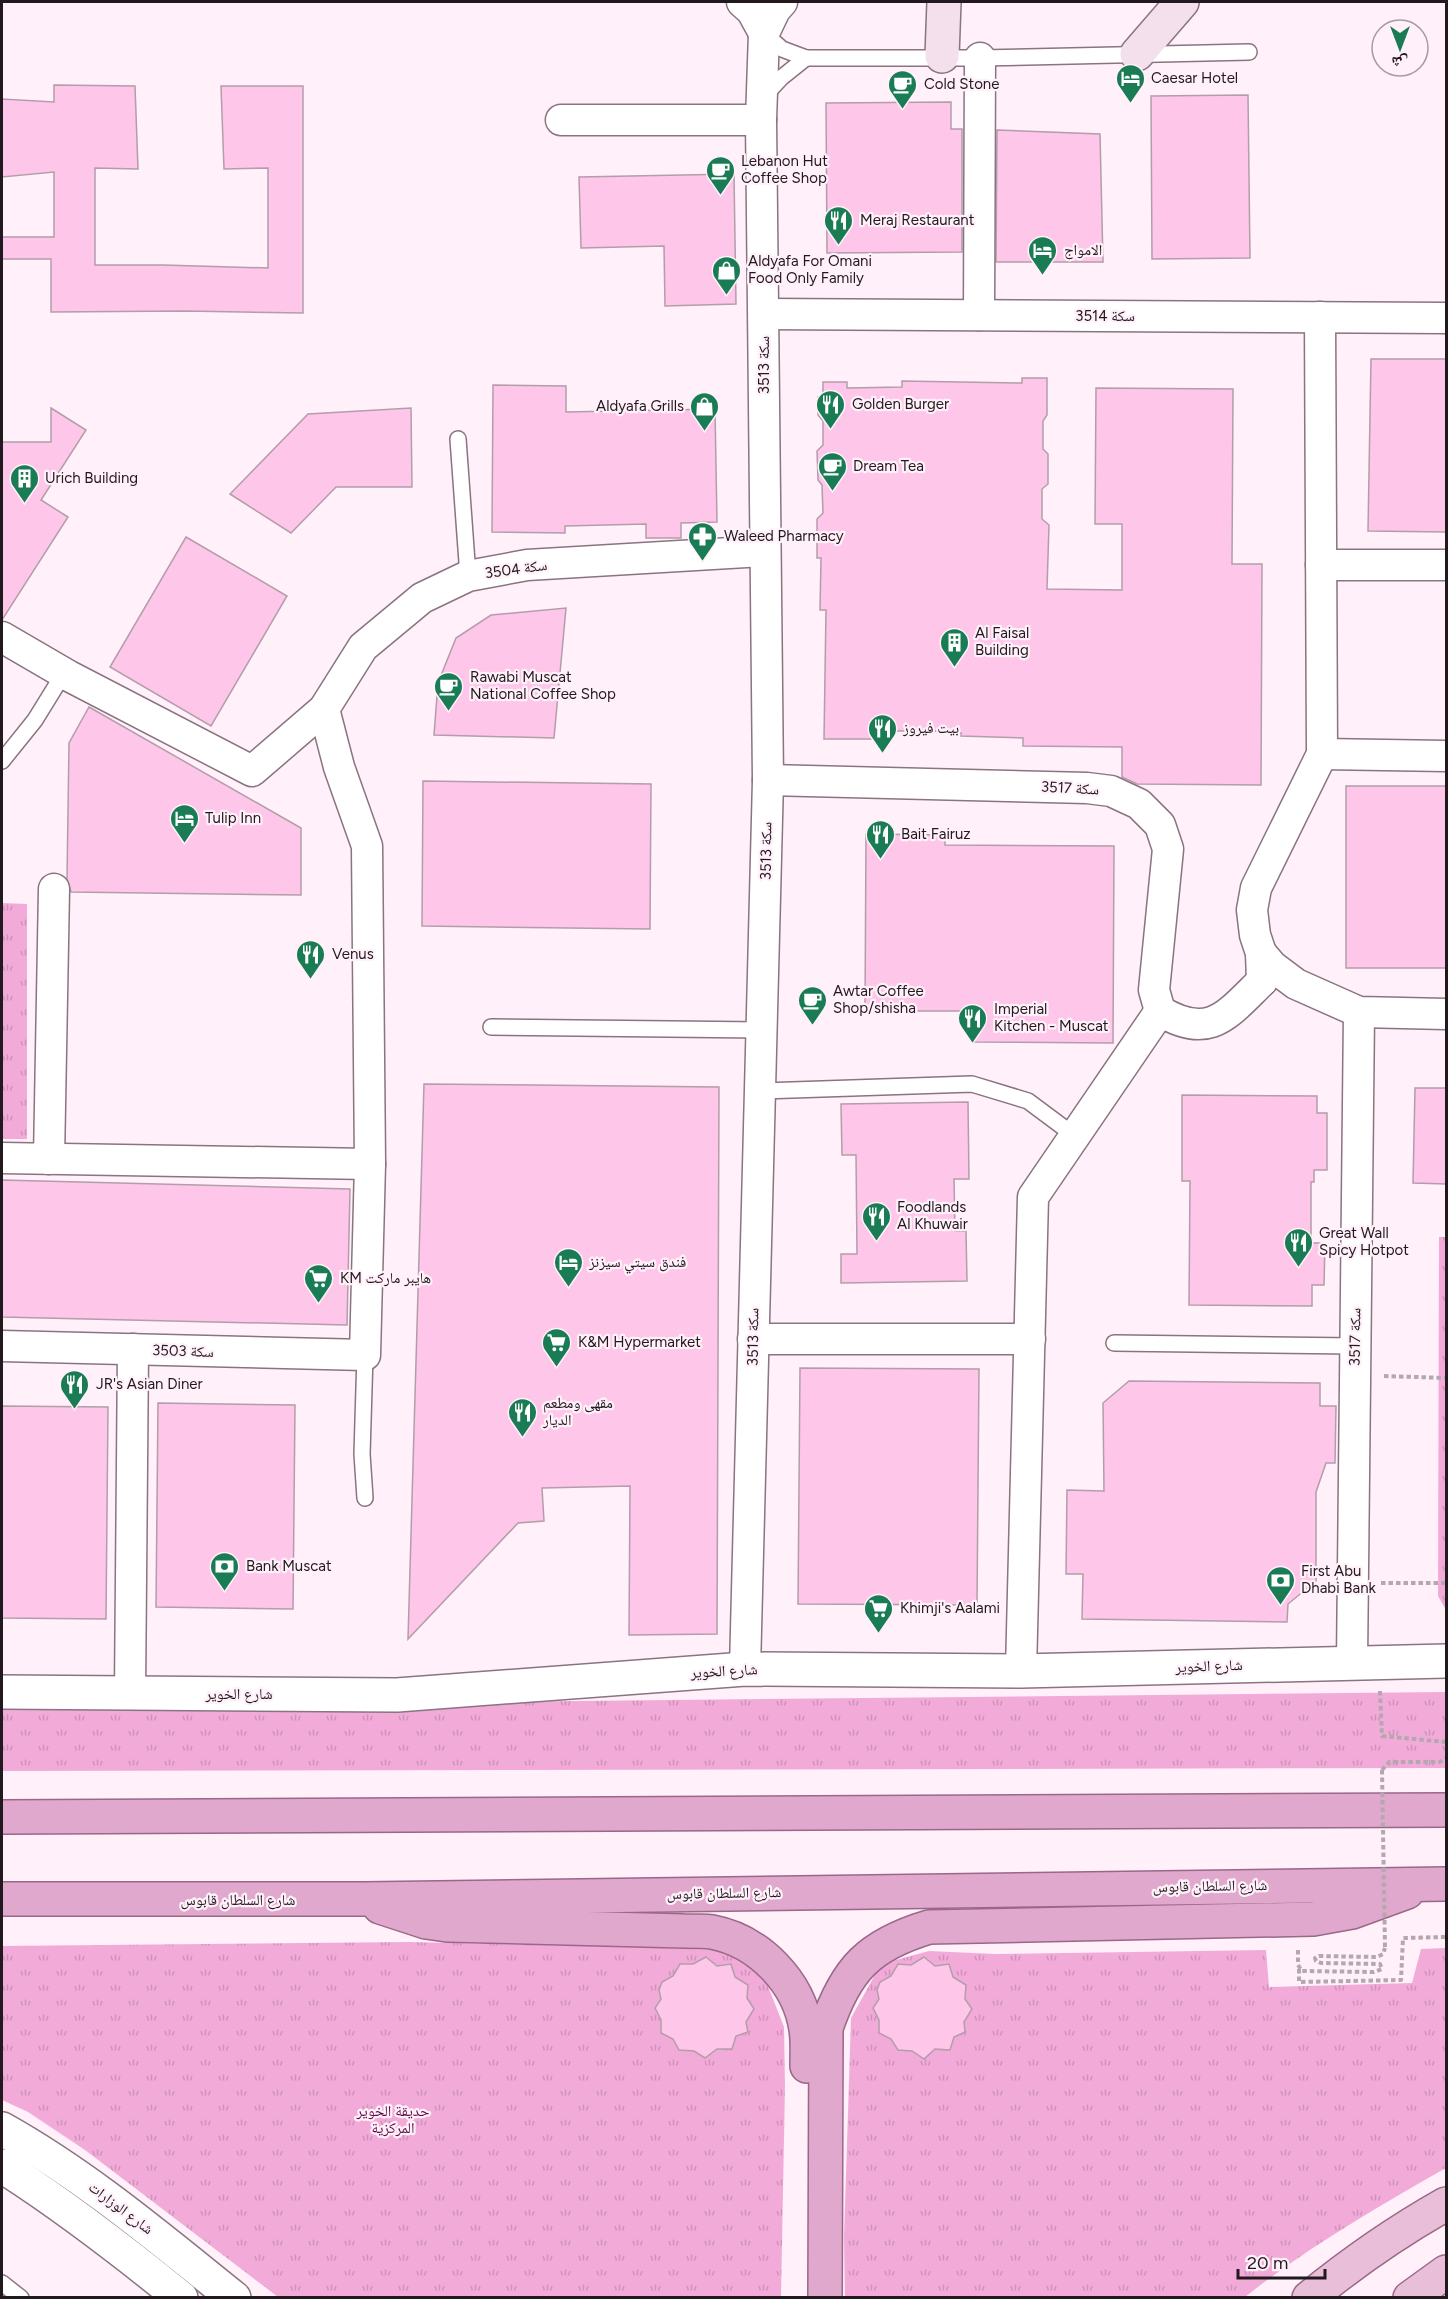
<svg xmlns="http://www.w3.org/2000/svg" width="1448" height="2299" viewBox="0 0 1448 2299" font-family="Figtree,'Noto Naskh Arabic',sans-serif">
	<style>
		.grass { fill: url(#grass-tufts) }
		.building { fill: #fec6e9; stroke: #b39daa; stroke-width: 1.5 }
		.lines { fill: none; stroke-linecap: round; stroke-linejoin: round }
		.service-casing { stroke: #897481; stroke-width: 18 }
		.minor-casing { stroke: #897481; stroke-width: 33 }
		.tertiary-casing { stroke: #897481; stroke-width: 36 }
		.secondary-casing { stroke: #897481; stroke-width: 36 }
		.primary-casing { stroke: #996887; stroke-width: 36 }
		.trunk-casing { stroke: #996887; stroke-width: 36 }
		.path { stroke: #b4a8b0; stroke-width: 4; stroke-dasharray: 4.5 3; stroke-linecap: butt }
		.service { stroke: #fff; stroke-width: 15 }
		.minor { stroke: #fff; stroke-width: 30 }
		.tertiary { stroke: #fff; stroke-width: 33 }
		.secondary { stroke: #f4dfec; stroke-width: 33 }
		.primary { stroke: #e8bed9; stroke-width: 33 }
		.trunk { stroke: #e0a8cc; stroke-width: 33 }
		.path-bridge { stroke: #b4a8b0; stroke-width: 4; stroke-dasharray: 4.5 3; stroke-linecap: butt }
		.labels { text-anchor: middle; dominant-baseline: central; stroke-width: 4.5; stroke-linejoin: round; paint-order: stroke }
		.poi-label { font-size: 15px; fill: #21191e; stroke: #fff0f9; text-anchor: start }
		.street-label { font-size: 15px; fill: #21191e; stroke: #fff0f9 }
		.park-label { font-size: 15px; fill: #5c0d48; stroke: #fff0f9 }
	</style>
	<defs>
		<pattern id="grass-tufts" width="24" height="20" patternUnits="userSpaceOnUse" patternTransform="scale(1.5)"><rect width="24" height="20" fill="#f2abd9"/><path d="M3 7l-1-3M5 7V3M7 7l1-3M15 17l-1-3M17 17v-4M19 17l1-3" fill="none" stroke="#cf93ba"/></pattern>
	</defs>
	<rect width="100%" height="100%" fill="#fff0f9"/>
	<g class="grass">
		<path d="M2 903 27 904V1139H2Z"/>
		<path d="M1439 1237H1446V1610L1438 1596Z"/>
		<path d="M1446 1692V1768L2 1771V1707Z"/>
		<path d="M409 1942 636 1947 720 1950 764 1976 784 2027 785 2086 781 2297H278L85 2150 28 2112 2 2100V1946Z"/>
		<path d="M1446 1948V2168C1377 2207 1307 2248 1245 2297L845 2298 844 2238 851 2018 881 1964 929 1951 995 1954 1266 1950 1269 1987 1412 1983 1421 1949Z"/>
	</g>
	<g class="building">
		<path d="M54 85 135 86 138 169 95 168V265H163L268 268V168L224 169 221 86H303V313L185 311 51 312V259H2V237H54V172L2 177V99L54 102Z"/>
		<path d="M1248 95 1250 258 1152 259 1151 96Z"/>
		<path d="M951 102V129H962V252L827 253 826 103Z"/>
		<path d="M997 130 1100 134 1103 262H996Z"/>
		<path d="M734 174 736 304 665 306 664 246 581 248 579 177Z"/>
		<path d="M1371 359H1446V532L1368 531Z"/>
		<path d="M1022 378H1047V415L1043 421V449L1048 454V484L1042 489V519L1049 525 1047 589 1122 590V524H1095L1096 388 1233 389 1232 564H1262L1261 785 1137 784 1122 777V747L1023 746V738L961 736V733L931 731H883L882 739H824L826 610H820L821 558H817V519L823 513 822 485 818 480 817 451 823 445V421L818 415V397H823V382H847V388L902 387V381L1022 383Z"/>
		<path d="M493 385 566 386V412L715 409 717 522 681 523V538H646V524L565 526V533L492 532Z"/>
		<path d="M51 408 86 430 41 500 68 517 2 620V442H51Z"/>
		<path d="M411 408 412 487H336L291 533 230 494 308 414Z"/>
		<path d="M186 537 287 596 211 726 110 667Z"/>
		<path d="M566 608 554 738 434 735 438 683 456 638 491 615Z"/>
		<path d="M89 707 301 828V895L71 892 67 879 69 743Z"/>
		<path d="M423 781 651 784 650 929 422 926Z"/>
		<rect x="1346" y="786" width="100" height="182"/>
		<path d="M866 834 945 835V845L1114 846 1113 1043 973 1042 974 1011H865Z"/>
		<path d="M424 1084 719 1087 717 1634 629 1635 630 1486 542 1488 544 1521 518 1523 408 1639Z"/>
		<path d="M1415 1088H1446V1184L1413 1183Z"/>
		<path d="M1182 1095 1317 1096V1113H1327V1170H1314V1182H1311V1243H1325L1324 1285H1312V1306L1189 1305 1190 1181H1182Z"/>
		<path d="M968 1102 969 1179H954L955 1231H966L967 1281 841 1283V1254H857L856 1155H842L841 1104Z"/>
		<path d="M2 1180 350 1189 347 1325 2 1317Z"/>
		<path d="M800 1368 979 1369 977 1605 798 1604Z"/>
		<path d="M1129 1381 1320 1383V1406H1336L1335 1463H1326L1316 1492V1581L1288 1604 1287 1622 1082 1619 1083 1574H1066L1067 1490 1104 1491 1103 1403Z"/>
		<path d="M158 1403 295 1405 293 1609 156 1607Z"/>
		<path d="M2 1406 108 1407 106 1619 2 1618Z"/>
		<path d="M706 1957 717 1966 731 1964 735 1977 748 1985 747 1998 754 2009 746 2022 748 2032 736 2036 732 2049H717L705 2058 694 2051 679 2050 673 2039 661 2033V2020L655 2008 661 1999 659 1990 662 1982 673 1976 680 1964H693Z"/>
		<path d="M924 1957 935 1966 949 1964 953 1977 966 1985 965 1999 972 2009 964 2022 965 2032 954 2037 950 2050 935 2049 924 2059 912 2051 898 2050 891 2039 879 2033V2020L873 2008 879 1999 877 1990 880 1982 891 1976 898 1964 911 1965Z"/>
	</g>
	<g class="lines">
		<defs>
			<g id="service">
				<path d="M764 33 782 49 806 58H980L1249 52"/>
				<path d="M764 96 781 78 806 58"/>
				<path d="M458 439 468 576"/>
				<path d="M2 761 35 720 64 673"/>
				<path d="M491 1027 761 1030"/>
				<path d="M760 1091 972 1084 1028 1101 1075 1136"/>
				<path d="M1114 1343 1355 1346"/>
				<path d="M365 1355 362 1454 365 1498"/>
				<path d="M2 2283 21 2298"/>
			</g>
			<g id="minor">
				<path d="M742 2 752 11 764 33"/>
				<path d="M561 120H761"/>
				<path d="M764 314 1446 318"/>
				<path d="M979 315 980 58"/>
				<path d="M1321 565H1446"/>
				<path d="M2 637 69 676 252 771 324 709 363 647 422 598 468 576 527 565 765 551"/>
				<path d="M1322 754 1446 756"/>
				<path d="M768 780 1087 788 1111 791 1139 804 1160 825 1168 849 1154 990 1160 1011C1210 1041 1227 1015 1262 981"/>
				<path d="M1261 953 1272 966 1296 984 1359 1012 1446 1014"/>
				<path d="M1262 981 1261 953 1255 935 1252 910 1256 888 1322 754 1320 317"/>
				<path d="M2 1158 370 1164"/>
				<path d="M49 1159 54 889"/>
				<path d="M753 1339H1030"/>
				<path d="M2 1346 365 1355 370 1164 367 846 339 767 324 709"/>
				<path d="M1352 1662 1359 1012"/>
				<path d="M745 1669 768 780 761 120 764 33 775 10 782 2"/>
				<path d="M1021 1671 1033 1197 1160 1011"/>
				<path d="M130 1693 133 1349"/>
			</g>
			<g id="tertiary">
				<path d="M2 1692 397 1695 745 1669 1021 1671 1446 1661"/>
				<path d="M2 2129C86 2176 159 2238 234 2298"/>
				<path d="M2 2166C65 2206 123 2251 181 2298"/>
			</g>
			<g id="secondary">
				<path d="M1137 54 1182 2"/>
				<path d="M942 56 944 2"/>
			</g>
			<g id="primary">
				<path d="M1309 2298C1352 2263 1398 2231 1446 2204"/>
				<path d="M1410 2298 1446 2272"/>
			</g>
			<g id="trunk">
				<path d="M2 1817 1446 1810"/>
				<path d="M2 1899H365L1446 1884"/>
				<path d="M380 1907 426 1922 447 1925 684 1931C693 1931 703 1931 712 1932 759 1941 799 1982 806 2029 808 2041 807 2054 807 2066"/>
				<path d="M825 2298 826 2028C846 1969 869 1945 929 1927L1313 1919 1352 1912 1407 1892"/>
			</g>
		</defs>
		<use href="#service" class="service-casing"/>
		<use href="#minor" class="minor-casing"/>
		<use href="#tertiary" class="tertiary-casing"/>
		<use href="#secondary" class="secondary-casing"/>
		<use href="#primary" class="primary-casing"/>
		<use href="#trunk" class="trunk-casing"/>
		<g class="path">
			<path d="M1384 1376 1446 1378"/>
			<path d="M1381 1583H1446"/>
			<path d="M1380 1691 1382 1736 1446 1742"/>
			<path d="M1382 1770 1389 1762H1440L1446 1758"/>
			<path d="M1298 1950V1965L1302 1971 1374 1972 1382 1969 1380 1964 1321 1963 1316 1961 1315 1958 1319 1956 1377 1957 1383 1954 1385 1948"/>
			<path d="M1299 1969V1982L1401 1980 1403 1938 1446 1937"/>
		</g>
		<use href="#service" class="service"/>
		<use href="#minor" class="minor"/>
		<use href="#tertiary" class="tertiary"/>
		<use href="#secondary" class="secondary"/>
		<use href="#primary" class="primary"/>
		<use href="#trunk" class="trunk"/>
		<path class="path-bridge" d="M1382 1770 1385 1948"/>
	</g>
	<defs>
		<symbol id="hotel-pin" viewBox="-11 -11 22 30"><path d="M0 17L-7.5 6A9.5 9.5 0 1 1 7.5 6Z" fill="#1a7c55" stroke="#fff0f9"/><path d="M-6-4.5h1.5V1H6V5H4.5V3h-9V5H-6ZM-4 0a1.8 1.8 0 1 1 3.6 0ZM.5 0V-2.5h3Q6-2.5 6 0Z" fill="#fff"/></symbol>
		<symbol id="cafe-pin" viewBox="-11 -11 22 30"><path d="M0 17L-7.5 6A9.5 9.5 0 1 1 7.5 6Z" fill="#1a7c55" stroke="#fff0f9"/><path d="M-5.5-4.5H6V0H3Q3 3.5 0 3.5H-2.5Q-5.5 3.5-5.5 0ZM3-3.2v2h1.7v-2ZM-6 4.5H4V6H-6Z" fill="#fff"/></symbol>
		<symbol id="restaurant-pin" viewBox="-11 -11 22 30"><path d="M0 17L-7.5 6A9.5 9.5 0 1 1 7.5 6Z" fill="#1a7c55" stroke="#fff0f9"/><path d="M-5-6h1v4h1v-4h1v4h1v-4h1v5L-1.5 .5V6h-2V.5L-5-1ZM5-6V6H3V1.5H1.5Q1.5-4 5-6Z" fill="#fff"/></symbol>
		<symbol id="shop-pin" viewBox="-11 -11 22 30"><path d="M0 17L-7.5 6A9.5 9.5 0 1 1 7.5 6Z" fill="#1a7c55" stroke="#fff0f9"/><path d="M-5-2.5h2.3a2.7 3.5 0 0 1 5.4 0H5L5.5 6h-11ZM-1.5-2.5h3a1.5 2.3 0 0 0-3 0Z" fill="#fff"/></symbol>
		<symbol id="building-pin" viewBox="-11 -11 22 30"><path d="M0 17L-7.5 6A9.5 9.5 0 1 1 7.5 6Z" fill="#1a7c55" stroke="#fff0f9"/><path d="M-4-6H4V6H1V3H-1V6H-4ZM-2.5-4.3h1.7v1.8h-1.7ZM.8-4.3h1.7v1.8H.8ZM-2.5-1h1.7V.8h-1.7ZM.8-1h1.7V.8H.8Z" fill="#fff"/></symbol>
		<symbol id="pharmacy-pin" viewBox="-11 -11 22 30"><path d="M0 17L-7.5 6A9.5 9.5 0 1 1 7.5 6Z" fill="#1a7c55" stroke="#fff0f9"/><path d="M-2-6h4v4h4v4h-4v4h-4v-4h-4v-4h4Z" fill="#fff"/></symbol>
		<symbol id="supermarket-pin" viewBox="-11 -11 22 30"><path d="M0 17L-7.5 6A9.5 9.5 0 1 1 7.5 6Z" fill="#1a7c55" stroke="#fff0f9"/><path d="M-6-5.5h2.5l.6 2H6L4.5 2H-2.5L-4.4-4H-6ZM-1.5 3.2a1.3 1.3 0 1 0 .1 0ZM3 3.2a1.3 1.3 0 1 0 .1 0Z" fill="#fff"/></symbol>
		<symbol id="bank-pin" viewBox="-11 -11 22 30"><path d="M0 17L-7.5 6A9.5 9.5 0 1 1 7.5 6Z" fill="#1a7c55" stroke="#fff0f9"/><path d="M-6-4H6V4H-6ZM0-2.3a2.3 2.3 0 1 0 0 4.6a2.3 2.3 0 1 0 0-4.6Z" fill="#fff"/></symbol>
	</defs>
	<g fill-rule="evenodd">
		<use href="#hotel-pin" x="1114" y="62" width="33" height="45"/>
		<use href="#cafe-pin" x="886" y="68" width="33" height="45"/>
		<use href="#cafe-pin" x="704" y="154" width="33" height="45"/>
		<use href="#restaurant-pin" x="822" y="204" width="33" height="45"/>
		<use href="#hotel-pin" x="1026" y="234" width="33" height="45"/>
		<use href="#shop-pin" x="710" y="254" width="33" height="45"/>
		<use href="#restaurant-pin" x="814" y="388" width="33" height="45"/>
		<use href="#shop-pin" x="688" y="390" width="33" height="45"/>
		<use href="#cafe-pin" x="816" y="450" width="33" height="45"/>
		<use href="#building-pin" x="8" y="462" width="33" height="45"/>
		<use href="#pharmacy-pin" x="686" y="520" width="33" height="45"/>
		<use href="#building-pin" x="938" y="626" width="33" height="45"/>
		<use href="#cafe-pin" x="432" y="670" width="33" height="45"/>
		<use href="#restaurant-pin" x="866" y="712" width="33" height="45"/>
		<use href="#hotel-pin" x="168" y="802" width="33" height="45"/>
		<use href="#restaurant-pin" x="864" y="818" width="33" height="45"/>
		<use href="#restaurant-pin" x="294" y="938" width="33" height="45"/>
		<use href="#cafe-pin" x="796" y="984" width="33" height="45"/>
		<use href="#restaurant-pin" x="956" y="1002" width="33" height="45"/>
		<use href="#restaurant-pin" x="860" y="1200" width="33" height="45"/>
		<use href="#restaurant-pin" x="1282" y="1226" width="33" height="45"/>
		<use href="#hotel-pin" x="552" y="1246" width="33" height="45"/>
		<use href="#supermarket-pin" x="302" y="1262" width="33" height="45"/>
		<use href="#supermarket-pin" x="540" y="1326" width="33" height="45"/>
		<use href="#restaurant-pin" x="58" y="1368" width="33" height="45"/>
		<use href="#restaurant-pin" x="506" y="1396" width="33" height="45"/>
		<use href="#bank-pin" x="208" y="1550" width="33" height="45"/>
		<use href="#bank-pin" x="1264" y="1564" width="33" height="45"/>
		<use href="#supermarket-pin" x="862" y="1592" width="33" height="45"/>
	</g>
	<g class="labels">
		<g class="poi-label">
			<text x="1151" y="78">Caesar Hotel</text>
			<text x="924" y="84">Cold Stone</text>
			<text x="741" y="161">Lebanon Hut<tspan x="741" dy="17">Coffee Shop</tspan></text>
			<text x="860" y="220">Meraj Restaurant</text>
			<text x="1064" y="250">الامواج</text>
			<text x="748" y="261">Aldyafa For Omani<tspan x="748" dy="17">Food Only Family</tspan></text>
			<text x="852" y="404">Golden Burger</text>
			<text x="684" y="406" text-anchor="end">Aldyafa Grills</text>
			<text x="853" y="466">Dream Tea</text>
			<text x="45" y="478">Urich Building</text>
			<text x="724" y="536">Waleed Pharmacy</text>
			<text x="975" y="633">Al Faisal<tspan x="975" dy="17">Building</tspan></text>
			<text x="470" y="677">Rawabi Muscat<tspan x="470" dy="17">National Coffee Shop</tspan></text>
			<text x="903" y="728">بيت فيروز</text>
			<text x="205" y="818">Tulip Inn</text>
			<text x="901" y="834">Bait Fairuz</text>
			<text x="332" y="954">Venus</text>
			<text x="833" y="991">Awtar Coffee<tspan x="833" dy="17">Shop/shisha</tspan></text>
			<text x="994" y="1009">Imperial<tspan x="994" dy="17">Kitchen - Muscat</tspan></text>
			<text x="897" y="1207">Foodlands<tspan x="897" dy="17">Al Khuwair</tspan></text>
			<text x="1319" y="1233">Great Wall<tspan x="1319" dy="17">Spicy Hotpot</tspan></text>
			<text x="589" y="1262">فندق سيتي سيزنز</text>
			<text x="340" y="1278">KM هايبر ماركت</text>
			<text x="578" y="1342">K&amp;M Hypermarket</text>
			<text x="96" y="1384">JR's Asian Diner</text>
			<text x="543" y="1403">مقهى ومطعم<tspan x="543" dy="17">الديار</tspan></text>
			<text x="246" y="1566">Bank Muscat</text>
			<text x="1301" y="1571">First Abu<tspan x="1301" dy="17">Dhabi Bank</tspan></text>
			<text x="900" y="1608">Khimji's Aalami</text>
		</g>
		<g class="street-label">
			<text x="1105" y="316">سكة 3514</text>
			<text transform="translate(764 365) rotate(-90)">سكة 3513</text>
			<text transform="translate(516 569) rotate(-8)">سكة 3504</text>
			<text transform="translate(1070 788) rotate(3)">سكة 3517</text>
			<text transform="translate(766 851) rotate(-89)">سكة 3513</text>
			<text transform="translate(753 1337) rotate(-89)">سكة 3513</text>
			<text transform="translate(1355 1337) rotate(-89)">سكة 3517</text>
			<text transform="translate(183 1351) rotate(2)">سكة 3503</text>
			<text transform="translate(1209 1666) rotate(-2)">شارع الخوير</text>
			<text transform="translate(724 1671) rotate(-3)">شارع الخوير</text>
			<text x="239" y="1694">شارع الخوير</text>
			<text transform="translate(1210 1886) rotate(-1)">شارع السلطان قابوس</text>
			<text transform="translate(724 1893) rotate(-1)">شارع السلطان قابوس</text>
			<text x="238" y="1900">شارع السلطان قابوس</text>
			<text transform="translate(121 2208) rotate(37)">شارع الوزارات</text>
		</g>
		<g class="park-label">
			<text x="393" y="2111">حديقة الخوير<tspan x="393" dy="17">المركزية</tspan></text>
		</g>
	</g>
	<rect width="1448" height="2299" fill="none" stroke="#21191e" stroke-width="6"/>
	<g transform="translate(1400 48) rotate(180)"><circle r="28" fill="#fff0f9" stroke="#a69aa1" stroke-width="1.5"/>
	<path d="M0-4.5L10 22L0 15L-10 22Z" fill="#1a7c55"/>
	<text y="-9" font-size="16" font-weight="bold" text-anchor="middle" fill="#21191e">ش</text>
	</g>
	<path d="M1238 2269v9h87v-9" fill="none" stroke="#21191e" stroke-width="3"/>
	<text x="1247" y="2269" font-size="18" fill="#21191e" stroke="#fff0f9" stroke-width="4.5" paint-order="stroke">20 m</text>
</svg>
